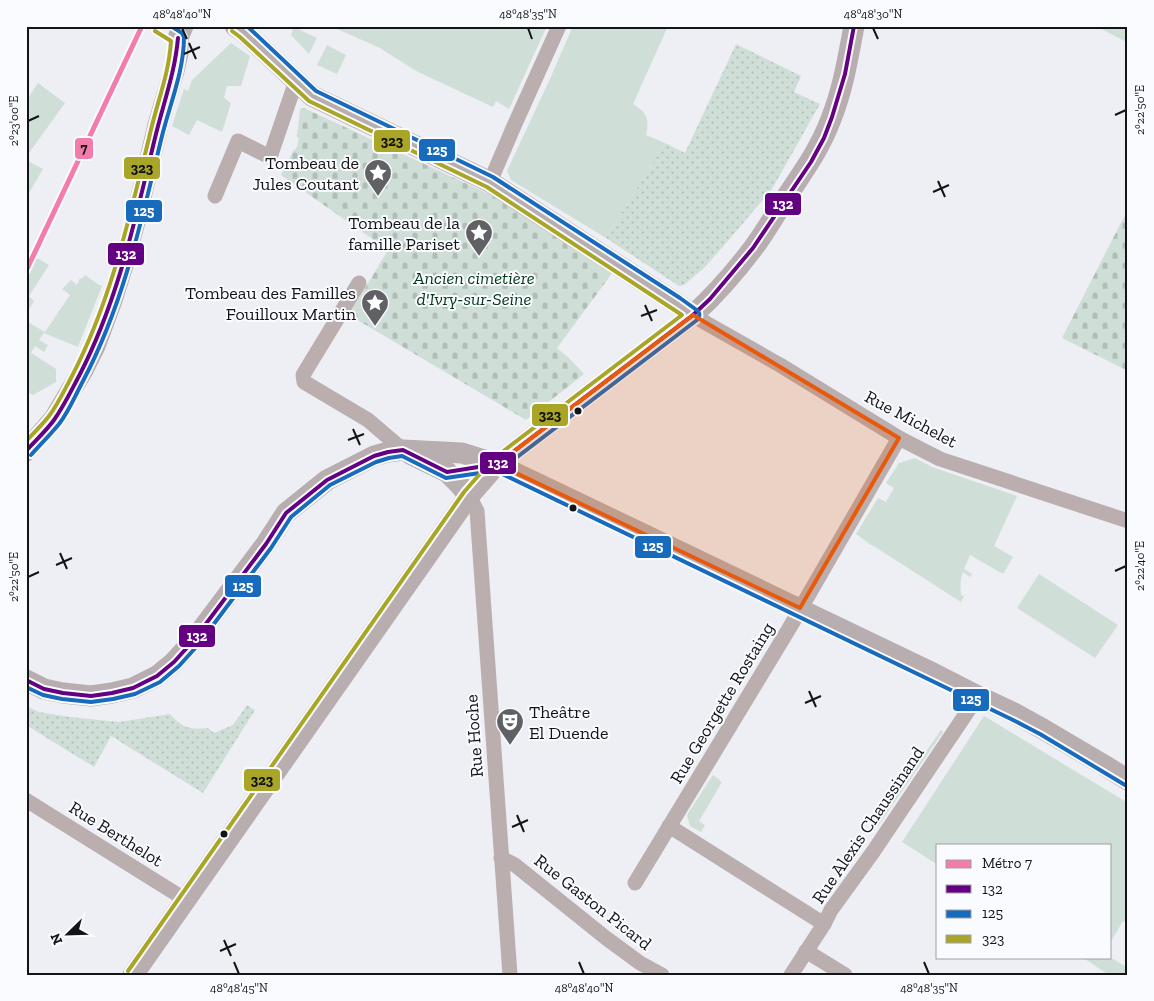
<svg xmlns="http://www.w3.org/2000/svg" width="1154" height="1001" viewBox="0 0 1154 1001" font-family="'Zilla Slab',serif">
	<style>
		.grass { fill: url(#grass-dots) }
		.cemetery { fill: url(#cemetery-stones) }
		.garden { fill: #cfded6 }
		.lines { fill: none; stroke-linecap: round; stroke-linejoin: round }
		.street { stroke: #baaeaf; stroke-width: 15 }
		.secondary { stroke: #b8aeaf; stroke-width: 21 }
		.bus-1-casing { stroke: #fafbff; stroke-width: 8 }
		.bus-2-casing { stroke: #fafbff; stroke-width: 8 }
		.bus-3-casing { stroke: #fafbff; stroke-width: 8 }
		.bus-1 { stroke: #640082; stroke-width: 4 }
		.bus-2 { stroke: #186abd; stroke-width: 4 }
		.bus-3 { stroke: #a9a526; stroke-width: 4 }
		.metro-1-casing { stroke: #fafbff; stroke-width: 9 }
		.metro-1 { stroke: #f37cac; stroke-width: 5 }
		.marked { fill: #e8590c; fill-opacity: 0.2; stroke: #e8590c; stroke-width: 4; stroke-linejoin: round }
		.ticks { fill: none; stroke: #131417; stroke-width: 2 }
		.bus-dot { fill: #131417; stroke: #fafbff; stroke-width: 2 }
		.labels { text-anchor: middle; dominant-baseline: central; stroke-width: 4; stroke-linejoin: round; paint-order: stroke }
		.poi-label { font-size: 18px; fill: #131417; stroke: #fafbff; text-anchor: end }
		.park-label { font-size: 18px; font-style: italic; fill: #003818; stroke: #fafbff }
		.street-label { font-size: 18px; fill: #131417; stroke: #fafbff }
		.line-badge { stroke: #fafbff; stroke-width: 2 }
		.badge-label { font-size: 14px; text-anchor: middle; font-weight: bold; fill: #fff }
		.pale-badge-label { font-size: 14px; text-anchor: middle; font-weight: bold; fill: #111 }
		.neatline { fill: none; stroke: #131417; stroke-width: 2 }
		.ticks-label { font-size: 12px; text-anchor: middle; fill: #131417 }
	</style>
	<defs>
		<pattern id="grass-dots" width="8" height="8" patternUnits="userSpaceOnUse" patternTransform="scale(1.25)"><rect width="8" height="8" fill="#cfded6"/><path d="M2 2h.1M6 6h.1" fill="none" stroke="#b1beb7" stroke-width="1.8" stroke-linecap="round"/></pattern>
		<pattern id="cemetery-stones" width="16" height="16" patternUnits="userSpaceOnUse" patternTransform="scale(1.25)"><rect width="16" height="16" fill="#cfded6"/><path d="M2 7V4a2 2 0 0 1 4 0v3zM10 15v-3a2 2 0 0 1 4 0v3z" fill="#b1beb7"/></pattern>
	</defs>
	<rect width="100%" height="100%" fill="#eeeff4"/>
	<g class="grass">
		<path d="M736 44 801 76 794 92 820 104 772 189 733 235 705 267 684 285 679 286 606 238 665 143 685 153Z"/>
		<path d="M247 705 255 710 203 793 111 736 94 767 26 725V706L39 712 70 717 119 722 170 714C182 728 190 730 208 728L214 733 233 725Z"/>
	</g>
	<g class="cemetery">
		<path d="M304 108 489 194 613 272 557 348 571 360 584 374 526 420 349 315 388 250 281 175 293 151C298 148 297 144 299 139L297 136 300 109Z"/>
		<path d="M1128 209V371L1062 338Z"/>
	</g>
	<g class="garden">
		<path d="M336 26H547L509 109 496 101 493 107 416 71 380 48 335 28Z"/>
		<path d="M573 26H668L633 104C646 112 650 118 646 135L665 143 606 238 511 180 507 171 549 81Z"/>
		<path d="M1096 26H1128V43Z"/>
		<path d="M294 27 317 38 309 54 291 35Z"/>
		<path d="M231 43 250 56 241 86H227L224 98 231 103 222 132 197 120 189 135 172 126 184 89 188 91 192 80Z"/>
		<path d="M327 45 346 55 337 74 317 65Z"/>
		<path d="M38 83 65 103 26 157V101Z"/>
		<path d="M26 160 43 169 26 198Z"/>
		<path d="M26 252 49 265 29 296 34 301 26 314Z"/>
		<path d="M85 275 99 285 102 286 78 347 44 333 39 340 48 345 44 352 35 346 31 353 56 369V382L33 395 26 391V321L45 332 70 295 62 289 71 280 77 285 80 278 82 279Z"/>
		<path d="M915 458 932 467 1017 496 994 546 1013 557 1003 574 970 555 964 569 972 574 970 577 963 572C960 580 960 587 961 595L964 596 961 602 872 545H871L856 534 878 498 886 502 894 488 886 483 899 463Z"/>
		<path d="M1039 574 1118 625 1095 658 1017 608Z"/>
		<path d="M984 716 1128 803V921L1127 923 1123 921 1110 943V845H938V865L902 842Z"/>
		<path d="M941 730 943 732 878 826 876 825Z"/>
		<path d="M713 775 720 780V781L722 782 699 821 705 825 701 832 690 826 687 815Z"/>
		<path d="M1082 957H1110L1128 968V971L1125 975H1109Z"/>
	</g>
	<g class="lines">
		<g class="street">
			<path d="M490 182 514 126 559 26"/>
			<path d="M215 196 238 141 270 157 296 81"/>
			<path d="M359 283 303 375 304 382 368 420 403 450"/>
			<path d="M693 315 706 323 780 365 899 438 940 459 1128 521"/>
			<path d="M469 496 477 511 510 975"/>
			<path d="M26 800 186 900"/>
			<path d="M669 826 824 924"/>
			<path d="M501 858 515 865 606 938 640 963 662 975"/>
			<path d="M635 883 790 627 899 438"/>
			<path d="M806 951 845 975"/>
			<path d="M791 975 824 924 831 910 873 852 978 696"/>
		</g>
		<g class="secondary">
			<path d="M235 26 244 32 312 96 490 182 676 303 693 315"/>
			<path d="M26 451 54 419 83 370 95 346 112 300 123 265 136 218 158 125 174 71 178 53V38L183 26"/>
			<path d="M410 454 447 472 460 485 469 496"/>
			<path d="M26 680 44 689 63 693 91 696 112 693 133 688 157 676 174 662 193 641 266 544 286 513 327 480 374 456 388 452 403 450 462 453 497 464 935 674 978 696 1014 713 1043 729 1104 765 1128 780"/>
			<path d="M133 975 469 496 497 464 693 315C715 295 736 271 754 247 765 232 774 217 783 202 802 173 819 151 831 119 843 89 848 58 854 26"/>
		</g>
		<defs>
			<g id="bus-1">
				<path d="M26 451C36 440 46 431 54 420 64 406 71 391 79 376 118 301 135 220 155 138 163 104 175 73 178 38"/>
				<path d="M26 680 44 689 63 693 91 696 112 693 133 688 157 676 174 662 193 641 266 544 286 513 327 480 374 456 388 452 403 450 447 472 497 464 693 315 710 299 753 248 811 162 824 138 832 117 845 74 854 26"/>
			</g>
			<g id="bus-2">
				<path d="M31 455C40 445 50 435 59 424 69 411 75 396 83 381 123 305 141 223 161 140 169 106 184 72 184 37L182 33 171 26"/>
				<path d="M494 470 1011 719 1040 734 1125 785"/>
				<path d="M26 687 43 695 62 699 91 702 113 699 135 694 160 682 179 666 198 645 271 548 291 517 330 485 376 462 389 458 402 456 446 478 500 470 697 320C700 317 700 314 698 311L680 298 493 177 316 91 247 26"/>
			</g>
			<g id="bus-3">
				<path d="M26 441C34 433 42 425 49 416 58 404 65 389 72 376 111 301 129 219 149 138 156 105 169 75 171 41L155 31"/>
				<path d="M128 971 464 492 493 459 682 315 487 187 309 101 240 37 232 31"/>
			</g>
		</defs>
		<use href="#bus-1" class="bus-1-casing"/>
		<use href="#bus-2" class="bus-2-casing"/>
		<use href="#bus-3" class="bus-3-casing"/>
		<use href="#bus-1" class="bus-1"/>
		<use href="#bus-2" class="bus-2"/>
		<use href="#bus-3" class="bus-3"/>
		<defs>
			<path id="metro-1" d="M26 271 142 26"/>
		</defs>
		<use href="#metro-1" class="metro-1-casing"/>
		<use href="#metro-1" class="metro-1"/>
	</g>
	<path class="marked" d="M693 315 899 438 800 608 497 464Z"/>
	<path class="ticks" d="M182 28 187 39M528 28 532 39M873 28 878 39M189 43 196 59M184 54 200 47M1115 115 1126 110M28 121 39 116M938 181 945 197M933 192 949 185M645 305 652 321M641 316 657 310M353 429 360 445M348 440 364 434M60 553 67 569M56 565 72 558M1115 571 1126 566M28 577 39 572M809 691 816 707M805 703 821 696M517 815 524 832M512 827 528 820M224 940 231 956M220 951 236 944M234 962 239 974M579 962 584 974M924 962 929 974"/>
	<defs>
		<symbol id="sight-pin" viewBox="-11 -11 22 30"><path d="M0 17L-7.5 6A9.5 9.5 0 1 1 7.5 6Z" fill="#606164" stroke="#fafbff"/><path d="M0-6L1.8-2.2L6-1.7L2.9 1.2L3.7 5.4L0 3.3L-3.7 5.4L-2.9 1.2L-6-1.7L-1.8-2.2Z" fill="#fff"/></symbol>
		<symbol id="theatre-pin" viewBox="-11 -11 22 30"><path d="M0 17L-7.5 6A9.5 9.5 0 1 1 7.5 6Z" fill="#606164" stroke="#fafbff"/><path d="M-5-5.5Q0-4 5-5.5V0Q5 5 0 6Q-5 5-5 0ZM-3.3-2.5H-1v1.5H-3.3ZM1-2.5H3.3v1.5H1ZM-2.8 1Q0 5.5 2.8 1Z" fill="#fff"/></symbol>
	</defs>
	<g fill-rule="evenodd">
		<use href="#sight-pin" x="362" y="157" width="32" height="43"/>
		<use href="#sight-pin" x="463" y="217" width="32" height="43"/>
		<use href="#sight-pin" x="359" y="287" width="32" height="43"/>
		<use href="#theatre-pin" x="494" y="706" width="32" height="43"/>
	</g>
	<g class="bus-dot">
		<circle cx="578" cy="411" r="4.5"/>
		<circle cx="573" cy="508" r="4.5"/>
		<circle cx="224" cy="834" r="4.5"/>
	</g>
	<g class="labels">
		<g class="poi-label">
			<text x="359" y="163">Tombeau de<tspan x="359" dy="21">Jules Coutant</tspan></text>
			<text x="460" y="223">Tombeau de la<tspan x="460" dy="21">famille Pariset</tspan></text>
			<text x="356" y="293">Tombeau des Familles<tspan x="356" dy="21">Fouilloux Martin</tspan></text>
			<text x="529" y="712" text-anchor="start">Theâtre<tspan x="529" dy="21">El Duende</tspan></text>
		</g>
		<g class="park-label">
			<text x="474" y="278">Ancien cimetière<tspan x="474" dy="21">d'Ivry-sur-Seine</tspan></text>
		</g>
		<g class="street-label">
			<text transform="translate(911 419) rotate(28)">Rue Michelet</text>
			<text transform="translate(722 703) rotate(-59)">Rue Georgette Rostaing</text>
			<text transform="translate(474 736) rotate(-94)">Rue Hoche</text>
			<text transform="translate(868 825) rotate(-56)">Rue Alexis Chaussinand</text>
			<text transform="translate(116 834) rotate(32)">Rue Berthelot</text>
			<text transform="translate(593 902) rotate(38)">Rue Gaston Picard</text>
		</g>
	</g>
	<g class="line-badge">
		<rect x="373" y="129" width="38" height="24" rx="5" fill="#a9a526"/>
		<rect x="74" y="137" width="20" height="23" rx="5" fill="#f37cac"/>
		<rect x="418" y="138" width="38" height="24" rx="5" fill="#186abd"/>
		<rect x="123" y="156" width="38" height="24" rx="5" fill="#a9a526"/>
		<rect x="764" y="192" width="38" height="24" rx="5" fill="#640082"/>
		<rect x="125" y="199" width="38" height="24" rx="5" fill="#186abd"/>
		<rect x="107" y="242" width="38" height="24" rx="5" fill="#640082"/>
		<rect x="531" y="403" width="38" height="24" rx="5" fill="#a9a526"/>
		<rect x="479" y="451" width="38" height="24" rx="5" fill="#640082"/>
		<rect x="634" y="535" width="38" height="24" rx="5" fill="#186abd"/>
		<rect x="224" y="574" width="38" height="24" rx="5" fill="#186abd"/>
		<rect x="178" y="624" width="38" height="24" rx="5" fill="#640082"/>
		<rect x="952" y="688" width="38" height="24" rx="5" fill="#186abd"/>
		<rect x="243" y="768" width="38" height="24" rx="5" fill="#a9a526"/>
	</g>
	<g class="badge-label">
		<text x="437" y="155">125</text>
		<text x="783" y="209">132</text>
		<text x="144" y="216">125</text>
		<text x="126" y="259">132</text>
		<text x="498" y="468">132</text>
		<text x="653" y="551">125</text>
		<text x="243" y="591">125</text>
		<text x="197" y="641">132</text>
		<text x="971" y="704">125</text>
	</g>
	<g class="pale-badge-label">
		<text x="392" y="146">323</text>
		<text x="84" y="153">7</text>
		<text x="142" y="173">323</text>
		<text x="550" y="420">323</text>
		<text x="262" y="785">323</text>
	</g>
	<rect width="1154" height="1001" fill="none" stroke="#fafbff" stroke-width="55"/>
	<rect x="936" y="844" width="175" height="115" fill="#fafbff" stroke="#9e9fa2"/>
	<rect x="946" y="860" width="25" height="8" fill="#f37cac" stroke="#9e9fa2"/>
	<text x="982" y="868" font-size="15" fill="#131417">Métro 7</text>
	<rect x="946" y="885" width="25" height="8" fill="#640082" stroke="#9e9fa2"/>
	<text x="982" y="894" font-size="15" fill="#131417">132</text>
	<rect x="946" y="910" width="25" height="8" fill="#186abd" stroke="#9e9fa2"/>
	<text x="982" y="918" font-size="15" fill="#131417">125</text>
	<rect x="946" y="935" width="25" height="8" fill="#a9a526" stroke="#9e9fa2"/>
	<text x="982" y="944" font-size="15" fill="#131417">323</text>
	<g transform="translate(68 934) rotate(247)" stroke="#fafbff" stroke-width="4" paint-order="stroke">
	<path d="M0-4L9 19L0 12L-9 19Z" fill="#131417"/>
	<text y="-8" font-size="14" font-weight="bold" text-anchor="middle" fill="#131417">N</text>
	</g>
	<rect x="28" y="28" width="1098" height="946" class="neatline"/>
	<g class="ticks-label">
		<text x="182" y="18">48°48'40"N</text>
		<text x="528" y="18">48°48'35"N</text>
		<text x="873" y="18">48°48'30"N</text>
		<text transform="translate(1140 110) rotate(-90)" y="4">2°22'50"E</text>
		<text transform="translate(14 121) rotate(-90)" y="4">2°23'00"E</text>
		<text transform="translate(1140 566) rotate(-90)" y="4">2°22'40"E</text>
		<text transform="translate(14 577) rotate(-90)" y="4">2°22'50"E</text>
		<text x="239" y="992">48°48'45"N</text>
		<text x="584" y="992">48°48'40"N</text>
		<text x="929" y="992">48°48'35"N</text>
	</g>
</svg>
